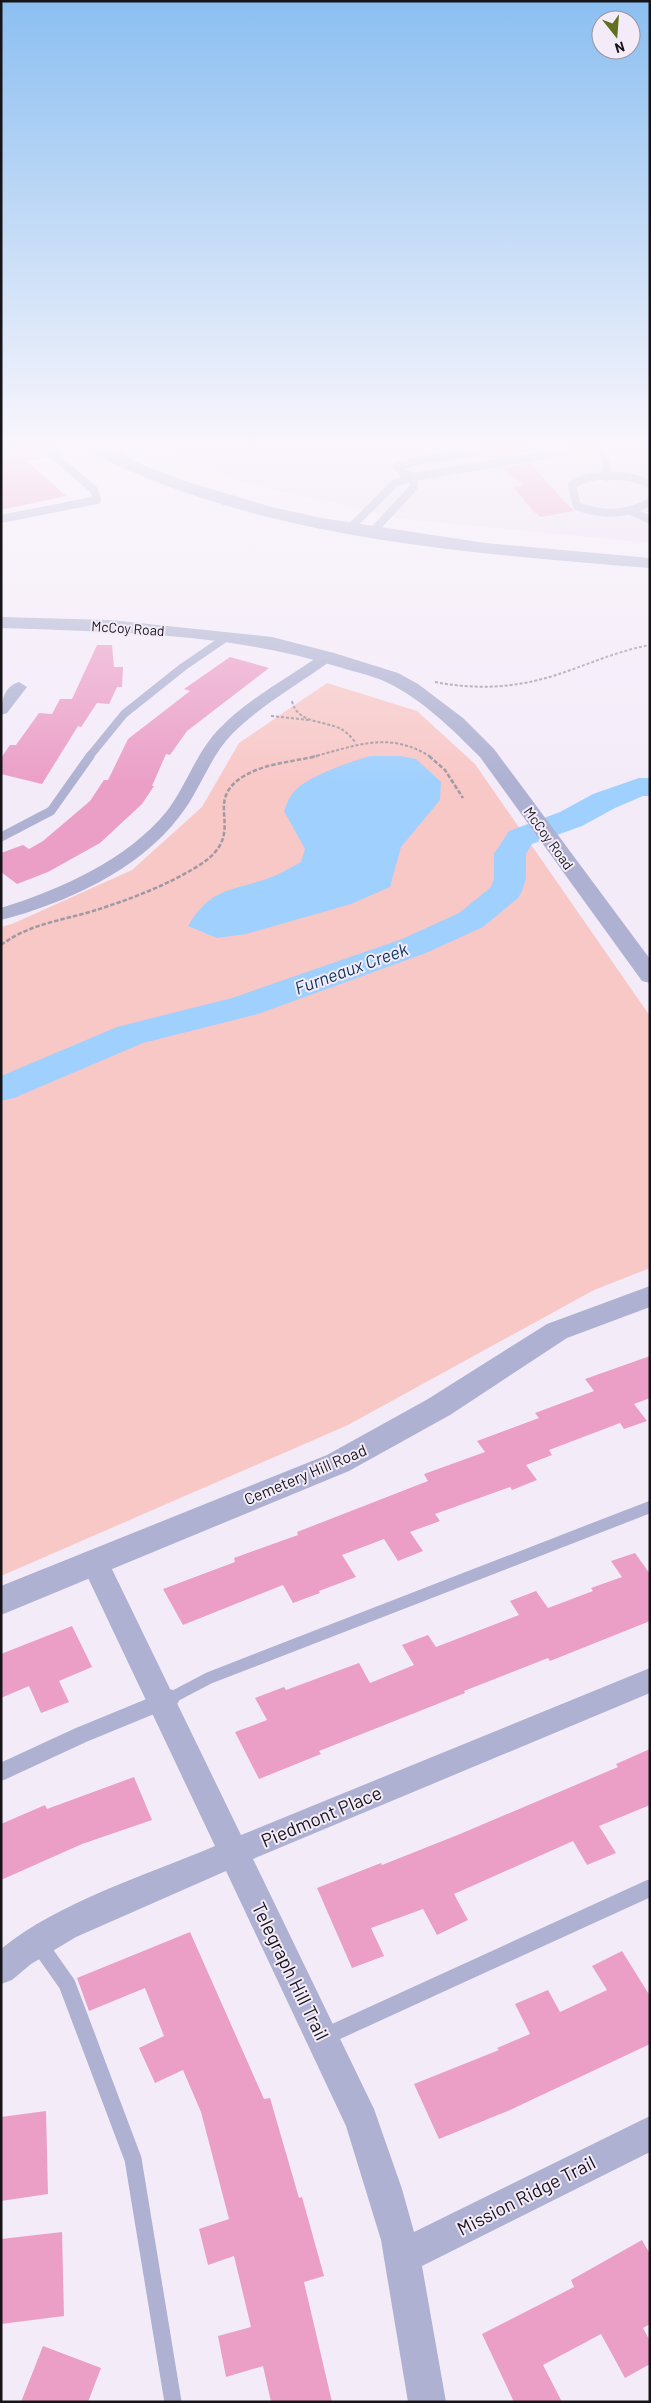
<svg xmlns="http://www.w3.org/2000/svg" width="651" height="2403" viewBox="0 0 651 2403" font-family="Barlow,sans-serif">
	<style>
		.built { fill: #eaddf2 }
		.green { fill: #f8c8c7 }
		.water { fill: #a0d0fe }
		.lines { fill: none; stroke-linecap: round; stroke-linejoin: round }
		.river { fill: #a0d0fe; fill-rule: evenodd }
		.building { fill: #eb9fc7 }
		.path-far1 { stroke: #9f99a3; stroke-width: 2; stroke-dasharray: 3 2; stroke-linecap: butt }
		.path { stroke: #9f99a3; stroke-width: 2.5; stroke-dasharray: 4.5 2; stroke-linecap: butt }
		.service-far3 { stroke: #aeb1d1; stroke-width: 8 }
		.service-far2 { stroke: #aeb1d1; stroke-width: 9 }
		.service-far1 { stroke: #aeb1d1; stroke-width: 12 }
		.service { stroke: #aeb1d1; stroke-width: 17 }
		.minor { fill: #aeb1d1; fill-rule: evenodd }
		.tertiary { fill: #aeb1d1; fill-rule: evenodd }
		.labels { text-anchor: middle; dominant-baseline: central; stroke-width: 4; stroke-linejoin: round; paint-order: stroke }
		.far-street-label { font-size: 14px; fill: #171419; stroke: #f4ebf9 }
		.street-label { font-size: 16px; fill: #171419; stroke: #f4ebf9 }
		.water-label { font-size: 18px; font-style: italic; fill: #0a385c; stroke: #f4ebf9 }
		.near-street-label { font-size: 19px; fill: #171419; stroke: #f4ebf9 }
	</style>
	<rect width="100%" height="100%" fill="#f4ebf9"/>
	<path class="built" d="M162 447H650V543L403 519 238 481Z"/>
	<path class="green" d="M327 683 417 711 475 764 650 1016V1268L594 1290 348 1425 1 1576V927L12 924 132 870 202 807 239 743Z"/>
	<path class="water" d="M370 756H401L416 759 441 782 440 800 401 847 390 887 351 904 246 934 217 938 188 926C211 887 230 892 269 878 280 874 290 868 301 862L305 849 284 811C286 807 287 801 290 797 300 778 350 762 370 756Z"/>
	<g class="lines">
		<path class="river" d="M639 778H650V796H643L615 808 582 826 532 844 526 854V878L522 891 518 898 483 927 426 953 258 1014 143 1043 14 1098 1 1101V1076L117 1027 232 998 402 939 459 913 491 887 494 878V854L509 831 560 812 593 794Z"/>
	</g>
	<g class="building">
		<path d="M1 447H38L47 457 27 461 66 496 1 510Z"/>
		<path d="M512 447H527L528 452 491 458 487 456 507 452Z"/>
		<path d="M530 463 564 501 574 511 541 517 533 511 513 487 524 485 502 468Z"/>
		<path d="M97 645H112L114 667H123L122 687H117L109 704 97 703 81 727 78 726 42 784 1 774V758L10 745H16L39 713 52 714 60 699H72Z"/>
		<path d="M230 657 269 668 187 731 170 755 166 754 152 786H154L142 804 100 843 48 872 17 884 1 872V853L23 845 29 849 43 841 90 801 104 780H108L128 739 190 691 184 689Z"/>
		<path d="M650 1356V1398L634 1404 647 1421 624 1429 620 1423 549 1450 552 1455 526 1465 537 1480 512 1490 510 1487 435 1514 440 1521 410 1532 423 1551 398 1561 384 1539 342 1555 356 1577 319 1591 320 1593 293 1603 283 1585 183 1625 163 1589 235 1562 234 1558 298 1535 297 1532 428 1481 424 1474 485 1452 477 1441 539 1418 535 1413 594 1391 585 1379Z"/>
		<path d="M635 1553 650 1574V1621L550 1661 548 1658 464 1691 465 1693 319 1751 321 1754 259 1779 235 1732 267 1720 255 1698 284 1687 286 1690 359 1663 370 1683 414 1665 402 1645 428 1635 436 1647 519 1615 510 1601 536 1591 548 1608 593 1591 591 1588 622 1577 611 1561Z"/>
		<path d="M72 1626 92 1667 59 1681 69 1702 41 1713 29 1686 1 1698V1654Z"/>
		<path d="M650 1749V1805L599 1826 616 1853 587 1865 573 1841 454 1894 468 1920 437 1935 423 1909 371 1928 384 1956 352 1968 317 1888 381 1863 382 1865 460 1834 618 1767 616 1764Z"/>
		<path d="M134 1777 152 1820 82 1844 1 1880V1824L45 1805 47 1809Z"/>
		<path d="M190 1932 264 2099 270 2098 299 2198 302 2197 324 2276 304 2282 332 2402H271L263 2366 226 2377 218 2336 251 2327 234 2256 208 2265 199 2229 229 2219 201 2112 183 2070 155 2083 139 2048 164 2036 145 1988 89 2011 77 1978Z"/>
		<path d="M622 1951 650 1996V2044L510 2110 439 2139 414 2084 499 2050 497 2048 530 2034 515 2004 548 1990 560 2012 607 1990 592 1966Z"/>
		<path d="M46 2111 48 2194 1 2201V2117Z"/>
		<path d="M62 2232 64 2316 1 2324V2239Z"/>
		<path d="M642 2240 650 2254V2324L643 2328 650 2341V2364L625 2378 601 2334 543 2365 562 2402H514L482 2334 574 2287 571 2280Z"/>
		<path d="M43 2346 101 2368 88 2402H21Z"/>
	</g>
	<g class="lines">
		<g class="path-far1">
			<path d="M435 682C476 690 516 688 556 675 587 665 617 651 650 645"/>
			<path d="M292 701C297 724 324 720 341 729 347 732 352 738 356 743"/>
			<path d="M271 716 309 720"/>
			<path d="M312 757C356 746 388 730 431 757"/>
		</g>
		<g class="path">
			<path d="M429 756 445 770 463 798"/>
			<path d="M1 945C29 924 60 921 93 911 128 900 166 886 198 866 252 833 199 803 244 776 266 763 292 762 317 756"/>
		</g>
		<g class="service-far3">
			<path d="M599 447 606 460 607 477"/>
			<path d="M414 477 403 473 397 467 416 461 506 447"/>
			<path d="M650 484C629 474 592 471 572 485L577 506C601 516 627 515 650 502"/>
			<path d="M631 511 650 520"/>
			<path d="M1 519 97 500 94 490 44 447"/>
			<path d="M350 528 395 483 414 477 593 447"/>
			<path d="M372 532 414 487V477"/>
			<path d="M89 757 124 714 183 667 224 639"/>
		</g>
		<path class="service-far2" d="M1 837 51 811 90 756"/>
		<path class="service-far1" d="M169 1699 209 1678 650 1507"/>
		<g class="service">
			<path d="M1 1772 81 1735 171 1698"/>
			<path d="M38 1943 67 1984 133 2159 173 2402"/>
			<path d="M324 2037 650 1888"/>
		</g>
		<g class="minor">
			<path d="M327 652 335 657 332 660C299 684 261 705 232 734 209 758 200 791 179 817 139 870 64 904 1 920V908C61 889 127 860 167 811 187 785 196 752 220 728 249 698 288 678 322 654Z"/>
			<path d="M19 682 27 687 7 713 1 715C1 702 4 686 19 682Z"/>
			<path d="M94 1550 104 1553 108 1561 241 1835 650 1668V1693L253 1859 374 2109 402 2189 414 2232 650 2116V2152L422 2266 446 2402H408L381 2240 346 2126 226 1871 76 1937 31 1964 12 1980 1 1984V1949C58 1902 147 1875 215 1846L80 1561 84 1553Z"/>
		</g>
		<g class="tertiary">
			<path d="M89 447H108L145 466 191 483 272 507 322 518 485 543 650 558V568C480 554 301 542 142 476 128 470 97 459 89 447Z"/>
			<path d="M1 617 110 620 272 637 334 653 398 673 418 684 463 718 494 749 650 959V983L642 981 480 757C452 729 422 699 386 682 371 675 354 672 339 667 231 633 114 632 1 628Z"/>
			<path d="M650 1286V1307L567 1338 450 1415 349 1471 1 1615V1586L327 1455 428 1399 547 1324Z"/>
		</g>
	</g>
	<linearGradient id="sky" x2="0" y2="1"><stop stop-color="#8bbff1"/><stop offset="0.57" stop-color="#faf6fc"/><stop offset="1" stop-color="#faf6fc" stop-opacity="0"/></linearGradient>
	<rect width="651" height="783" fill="url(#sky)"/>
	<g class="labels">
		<g class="far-street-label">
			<text transform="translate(128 628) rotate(4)">McCoy Road</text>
			<text transform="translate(549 838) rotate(54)">McCoy Road</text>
		</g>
		<g class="street-label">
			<text transform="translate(305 1474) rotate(-23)">Cemetery Hill Road</text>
		</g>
		<g class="water-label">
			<text transform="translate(351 968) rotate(-20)">Furneaux Creek</text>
		</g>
		<g class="near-street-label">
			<text transform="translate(321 1816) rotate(-23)">Piedmont Place</text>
			<text transform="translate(291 1971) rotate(64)">Telegraph Hill Trail</text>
			<text transform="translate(526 2195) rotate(-27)">Mission Ridge Trail</text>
		</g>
	</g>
	<rect width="651" height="2403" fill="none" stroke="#171419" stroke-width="5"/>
	<g transform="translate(616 35) rotate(163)"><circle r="24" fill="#f4ebf9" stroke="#9c959f"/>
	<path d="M0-4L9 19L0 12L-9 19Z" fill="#61701c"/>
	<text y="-8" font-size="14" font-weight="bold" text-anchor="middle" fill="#171419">N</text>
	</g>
</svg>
